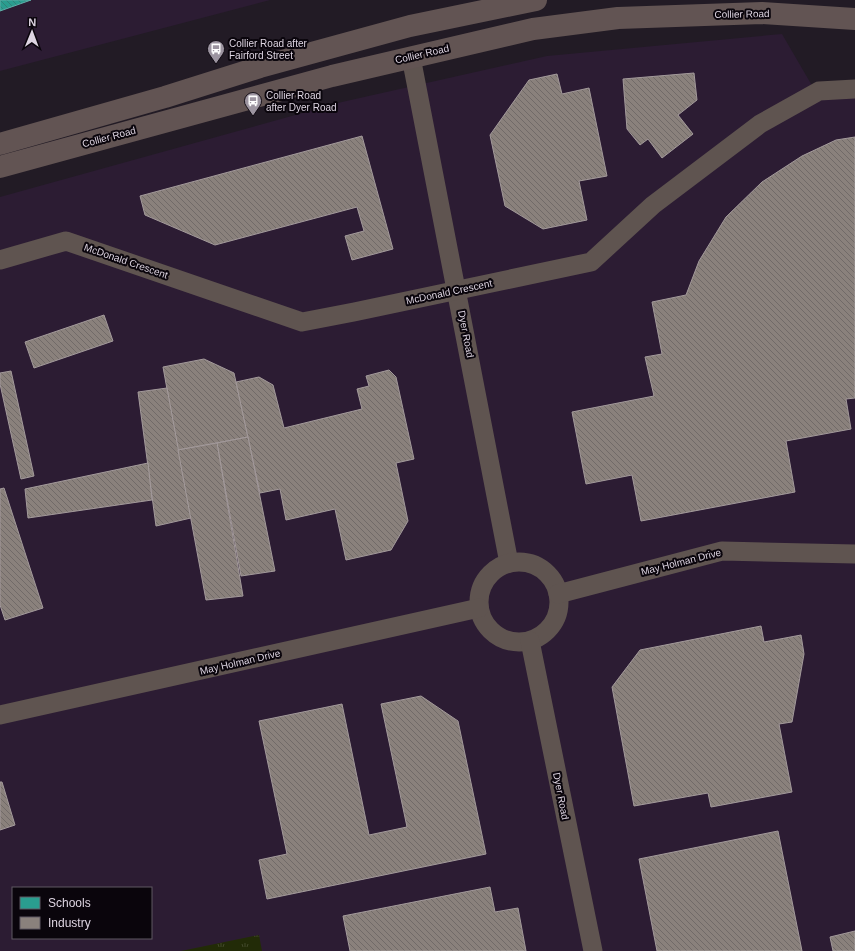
<svg xmlns="http://www.w3.org/2000/svg" width="855" height="951" viewBox="0 0 855 951" font-family="Helvetica,sans-serif">
	<style>
		.built { fill: #2c1c33; fill-rule: evenodd }
		.grass { fill: url(#grass-tufts) }
		.schools { fill: url(#schools-back-hatch); stroke: #60aea8 }
		.industry { fill: url(#industry-back-hatch); stroke: #a39a9b }
		.lines { fill: none; stroke-linecap: round; stroke-linejoin: round }
		.street { stroke: #5f5450; stroke-width: 19 }
		.primary { stroke: #625453; stroke-width: 22 }
		.labels { text-anchor: middle; dominant-baseline: central; stroke-width: 4; stroke-linejoin: round; paint-order: stroke }
		.street-label { font-size: 10px; fill: #ded5e2; stroke: #0a050c }
		.poi-label { font-size: 10px; fill: #ded5e2; stroke: #0a050c; text-anchor: start }
	</style>
	<defs>
		<pattern id="grass-tufts" width="24" height="20" patternUnits="userSpaceOnUse"><rect width="24" height="20" fill="#222b07"/><path d="M3 7l-1-3M5 7V3M7 7l1-3M15 17l-1-3M17 17v-4M19 17l1-3" fill="none" stroke="#42492b"/></pattern>
		<pattern id="schools-back-hatch" width="6" height="6" patternUnits="userSpaceOnUse"><rect width="6" height="6" fill="#2a9d8f"/><path d="M-1 5l2 2M0 0l6 6M5-1l2 2" fill="none" stroke="#328178"/></pattern>
		<pattern id="industry-back-hatch" width="6" height="6" patternUnits="userSpaceOnUse"><rect width="6" height="6" fill="#8a817c"/><path d="M-1 5l2 2M0 0l6 6M5-1l2 2" fill="none" stroke="#716a68"/></pattern>
	</defs>
	<rect width="100%" height="100%" fill="#221b25"/>
	<g class="built">
		<path d="M0 0H270L0 71Z"/>
		<path d="M782 34 814 89 855 88V951H0V197L342 102 547 56ZM13 888H151V938H13Z"/>
	</g>
	<path class="grass" d="M259 935 262 951H181Z"/>
	<path class="schools" d="M0 0H31L0 11Z"/>
	<g class="industry">
		<path d="M694 73 697 100 678 115 693 134 662 158 648 139 640 145 627 129 623 79Z"/>
		<path d="M557 74 562 94 589 88 607 176 579 181 587 220 543 229 505 206 490 135 529 80Z"/>
		<path d="M362 136 393 249 352 260 345 236 364 231 357 207 215 245 145 215 140 196Z"/>
		<path d="M855 137V398L846 399 851 429 786 441 795 492 641 521 632 475 586 484 572 412 654 396 645 357 662 354 652 302 686 295 699 261 726 217 762 182 802 156 836 140Z"/>
		<path d="M104 315 113 341 34 368 25 342Z"/>
		<path d="M204 359 234 373 248 437 178 450 163 367Z"/>
		<path d="M389 370 396 377 414 459 396 463 408 521 391 550 346 560 335 509 286 520 280 489 260 493 236 382 259 377 273 385 284 428 362 409 357 389 369 386 366 376Z"/>
		<path d="M11 371 34 476 21 479 0 384V373Z"/>
		<path d="M167 388 191 518 156 526 138 392Z"/>
		<path d="M248 437 275 571 241 576 217 443Z"/>
		<path d="M217 443 243 596 206 600 178 450Z"/>
		<path d="M148 463 152 500 28 518 25 489Z"/>
		<path d="M4 488 43 608 5 620 0 605V489Z"/>
		<path d="M761 626 764 642 801 635 804 654 792 722 779 724 792 792 711 807 708 793 634 806 612 687 640 650Z"/>
		<path d="M421 696 458 721 486 854 267 899 259 860 287 854 259 721 342 704 369 835 407 827 381 704Z"/>
		<path d="M0 782H2L15 825 0 830Z"/>
		<path d="M778 831 802 951H657L639 859Z"/>
		<path d="M490 887 495 912 518 908 526 951H350L343 916Z"/>
		<path d="M855 931V951H833L830 937Z"/>
	</g>
	<g class="lines">
		<g class="street">
			<path d="M411 57 509 563"/>
			<path d="M0 260 66 241 302 322 354 312 591 262 653 205 760 124 819 91 855 89"/>
			<circle cx="519" cy="602" r="40"/>
			<path d="M558 594 722 551 855 554"/>
			<path d="M530 641 593 951"/>
			<path d="M0 715 479 608"/>
		</g>
		<g class="primary">
			<path d="M0 144 165 97 260 67 410 26 536 0"/>
			<path d="M0 167 332 76 533 29 618 18 762 13 855 19"/>
		</g>
	</g>
	<defs>
		<symbol id="bus-pin" viewBox="-11 -11 22 30"><path d="M0 17L-7.5 6A9.5 9.5 0 1 1 7.5 6Z" fill="#9c94a0" stroke="#0a050c"/><path d="M-5-6H5V4H4V6H2V4H-2V6H-4V4H-5ZM-3.5-4V0h7V-4ZM-3.5 1.2v1.5H-2V1.2ZM2 1.2v1.5H3.5V1.2Z" fill="#fff"/></symbol>
	</defs>
	<g fill-rule="evenodd">
		<use href="#bus-pin" x="206" y="39" width="20" height="27"/>
		<use href="#bus-pin" x="243" y="91" width="20" height="27"/>
	</g>
	<g class="labels">
		<g class="street-label">
			<text transform="translate(742 14) rotate(-1)">Collier Road</text>
			<text transform="translate(422 54) rotate(-13)">Collier Road</text>
			<text transform="translate(109 137) rotate(-15)">Collier Road</text>
			<text transform="translate(126 261) rotate(19)">McDonald Crescent</text>
			<text transform="translate(449 292) rotate(-12)">McDonald Crescent</text>
			<text transform="translate(466 334) rotate(79)">Dyer Road</text>
			<text transform="translate(681 562) rotate(-14)">May Holman Drive</text>
			<text transform="translate(240 662) rotate(-13)">May Holman Drive</text>
			<text transform="translate(561 796) rotate(79)">Dyer Road</text>
		</g>
		<g class="poi-label">
			<text x="229" y="43">Collier Road after<tspan x="229" dy="12">Fairford Street</tspan></text>
			<text x="266" y="95">Collier Road<tspan x="266" dy="12">after Dyer Road</tspan></text>
		</g>
	</g>
	<rect x="12" y="887" width="140" height="52" fill="#0a050c" stroke="#5f5862"/>
	<rect x="20" y="897" width="20" height="12" fill="#2a9d8f" stroke="#5f5862"/>
	<text x="48" y="907" font-size="12" fill="#ded5e2">Schools</text>
	<rect x="20" y="917" width="20" height="12" fill="#8a817c" stroke="#5f5862"/>
	<text x="48" y="927" font-size="12" fill="#ded5e2">Industry</text>
	<g transform="translate(32 32) rotate(1)" stroke="#0a050c" stroke-width="3" paint-order="stroke">
	<path d="M0-3L7 15L0 10L-7 15Z" fill="#ded5e2"/>
	<text y="-6" font-size="11" font-weight="bold" text-anchor="middle" fill="#ded5e2">N</text>
	</g>
</svg>
